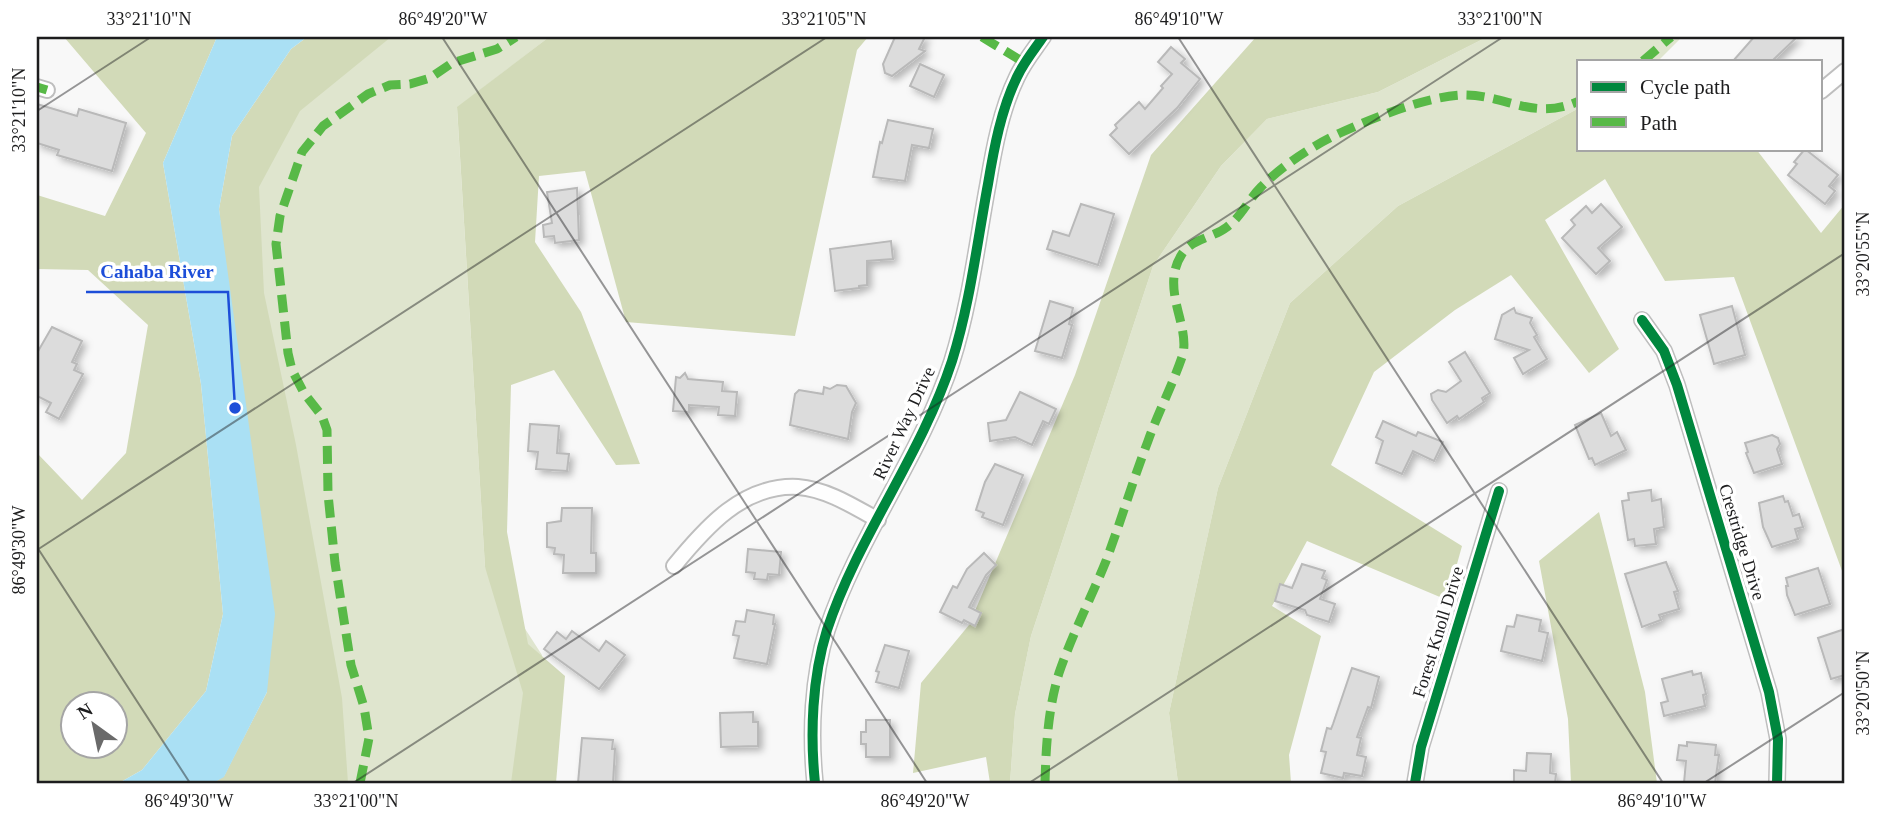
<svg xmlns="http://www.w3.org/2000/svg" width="1882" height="820" viewBox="0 0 1882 820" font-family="Georgia,serif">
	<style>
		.green { fill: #dfe5ce }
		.forest { fill: #d2dab8; fill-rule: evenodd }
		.water { fill: #aae0f4 }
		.building { fill: #dcdcdc; stroke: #b9b9b9; stroke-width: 2; filter: url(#shadow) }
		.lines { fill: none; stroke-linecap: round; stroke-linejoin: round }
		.minor-casing { stroke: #bebebe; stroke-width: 18 }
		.minor { stroke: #fefefe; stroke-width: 14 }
		.quiet { stroke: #58b947; stroke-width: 9; stroke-dasharray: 18 9; stroke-linecap: butt }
		.cycleway-casing { stroke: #fff; stroke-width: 15 }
		.cycleway { stroke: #00873e; stroke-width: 10 }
		.ticks { fill: none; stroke: #1d1d1e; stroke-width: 2; stroke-opacity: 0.45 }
		.labels { text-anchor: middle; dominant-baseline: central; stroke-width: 7; stroke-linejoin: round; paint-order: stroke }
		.street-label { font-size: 18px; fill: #1d1d1e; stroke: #fff }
		.leader { fill: none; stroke: #1d4ed8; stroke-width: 2.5 }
		.callout-dot { fill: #1d4ed8; stroke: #fff; stroke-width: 2.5 }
		.callout-label { font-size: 19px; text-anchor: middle; font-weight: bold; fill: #1d4ed8; stroke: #fff; stroke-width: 7; stroke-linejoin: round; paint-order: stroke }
		.neatline { fill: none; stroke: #1d1d1e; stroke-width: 2.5 }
		.ticks-label { font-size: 18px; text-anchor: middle; fill: #1d1d1e }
	</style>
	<defs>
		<filter id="shadow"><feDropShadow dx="4" dy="4" stdDeviation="3.5" flood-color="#0004"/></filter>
	</defs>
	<rect width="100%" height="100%" fill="#f8f8f8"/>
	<g class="green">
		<path d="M337 37H549L457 108 485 567 542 655 538 783H311L229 168Z"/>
		<path d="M1487 37H1682L1658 61H1579V108L1398 206 1290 303 1218 488 1169 713 1178 783H1010L1015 714 1031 636 1153 266 1221 166 1267 119 1378 92Z"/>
	</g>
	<g class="forest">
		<path d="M64 37H217L163 163 201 384 223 614 206 691 142 770 119 783H37V453L82 500 126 453 148 325 88 270 37 269V195L105 216 146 133ZM74 704H116V746H74Z"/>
		<path d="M307 37H391L300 111 259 187 264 293 296 445 342 698 348 783H213L224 776 267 692 219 209 232 136 291 49Z"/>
		<path d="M549 37H751L761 39 764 37H868L857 50 795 336 626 322 585 171 539 176 535 242 581 312 640 464 616 465 554 370 511 385 507 532 528 644 565 676 556 783H511L523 693 485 567 457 107Z"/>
		<path d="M1256 37H1487L1378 92 1267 119 1221 166 1153 266 1031 636 1015 714 1010 783H990L986 757 913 773 921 683 969 625 1075 375 1151 155Z"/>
		<path d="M1579 108V149H1756L1821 233 1845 204V579L1734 277 1665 281 1605 179 1545 220 1619 349 1589 373 1511 275 1455 310 1374 372 1331 465 1462 546 1447 600 1307 541 1272 606 1321 636 1289 755 1291 783H1178L1169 713 1218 488 1290 303 1398 206Z"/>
		<path d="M1599 512 1645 692 1657 783H1571L1568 719 1539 561Z"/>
	</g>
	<path class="water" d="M217 37H307L291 49 232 136 219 209 275 614 267 692 224 777 213 783H119L142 770 206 691 223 614 201 384 163 163Z"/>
	<g class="building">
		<path d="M895 37H925L919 49 925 51 892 76 885 73 883 64Z"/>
		<path d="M1754 37H1797L1772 61H1733Z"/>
		<path d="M1171 47 1185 59 1181 63 1200 79 1177 108 1129 154 1110 135 1117 128 1115 125 1139 102 1145 109 1163 88 1161 86 1172 74 1158 62Z"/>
		<path d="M920 64 944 75 934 97 910 86Z"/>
		<path d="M37 104 77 116 79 109 126 123 112 171 57 155 59 150 37 143Z"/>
		<path d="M888 120 933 129 929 148 912 145 905 181 873 177 880 142 882 143Z"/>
		<path d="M1805 149 1838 175 1829 186 1835 191 1825 204 1788 175 1797 164 1794 162Z"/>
		<path d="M577 188 579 240 555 243 554 236 544 237 543 225 552 223 547 192Z"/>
		<path d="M1081 204 1114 214 1098 265 1047 249 1053 231 1069 236Z"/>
		<path d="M1601 204 1622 227 1598 248 1610 261 1596 274 1562 238 1575 225 1571 220 1586 206 1592 213Z"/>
		<path d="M891 241 893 259 867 261V285L859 286V288L835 291 830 249Z"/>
		<path d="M1050 301 1073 308 1069 324 1072 325 1062 358 1035 351Z"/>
		<path d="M1732 306 1745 355 1714 364 1700 315Z"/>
		<path d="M1514 308 1516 313 1532 318 1530 323 1537 335 1534 337 1547 359 1523 374 1514 358 1529 350 1495 339 1502 315Z"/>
		<path d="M52 327 82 341 72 362 77 364 74 370 83 374 59 419 46 412 51 403 37 396V353Z"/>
		<path d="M1465 352 1490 393 1482 398 1484 402 1459 419 1457 416 1447 423 1432 400 1431 394 1438 390 1446 392 1461 381 1449 362Z"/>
		<path d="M685 373 688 379 723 382 722 391 737 392 735 416 718 415 719 407 689 405V412L673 411 676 377 680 378Z"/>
		<path d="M837 385 846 386 856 403 852 412 848 439 790 425 795 394 799 390 823 394 824 387 830 389Z"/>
		<path d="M1020 392 1056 409 1049 424 1043 421 1032 445 1015 437 990 441 988 423 1006 420Z"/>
		<path d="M1601 413 1611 436 1617 432 1626 450 1595 465 1592 458 1589 459 1575 425Z"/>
		<path d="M1383 421 1416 436 1418 432 1443 442 1434 461 1413 451 1402 474 1376 463 1383 441 1376 437Z"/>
		<path d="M530 424 559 426 557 453 569 454 567 471 536 469 538 452 528 451Z"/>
		<path d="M1772 435 1778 438 1780 444 1777 449 1782 464 1754 473 1746 453 1748 452 1745 443Z"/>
		<path d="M995 464 1023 475 1003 525 982 517 984 513 976 510 985 482Z"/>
		<path d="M1651 490 1652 501 1661 499 1664 527 1654 529 1656 544 1635 546 1634 539 1628 540 1622 501 1629 500 1628 493Z"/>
		<path d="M1783 496 1785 502 1788 501 1793 516 1799 514 1803 527 1795 529 1798 539 1772 547 1763 527 1759 503Z"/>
		<path d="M562 508H592L591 553H596V573H563L564 555 554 554 555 548 547 547V523L561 521Z"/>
		<path d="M748 549 781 552 779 575 768 574 767 580 754 579 755 573 746 572Z"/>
		<path d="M984 553 996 565 986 575 969 607 981 613 975 626 964 620 962 623 940 612 953 586 957 588 967 569Z"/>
		<path d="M1666 562 1678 591 1674 592 1679 609 1659 615 1661 620 1642 627 1625 574Z"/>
		<path d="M1302 564 1325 571 1322 578 1327 580 1320 599 1335 604 1329 622 1307 615 1305 610 1275 601 1280 584 1292 588Z"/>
		<path d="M1818 568 1830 604 1795 615 1787 595 1786 586H1788L1786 578Z"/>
		<path d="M747 610 774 615 773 624H775L767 664 734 658 739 636 733 635 736 621 745 622Z"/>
		<path d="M1517 615 1541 620 1539 631 1548 633 1542 661 1501 651 1507 626 1514 627Z"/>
		<path d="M1845 629V675L1831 679 1818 638Z"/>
		<path d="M572 631 599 651 606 641 625 655 599 689 544 649 557 632 566 639Z"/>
		<path d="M885 645 909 651 899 688 876 682 879 672 876 671Z"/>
		<path d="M1352 668 1379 677 1371 708 1368 707 1357 737 1361 738 1357 755 1366 757 1362 776 1344 773 1343 778 1321 773 1326 752 1321 751 1327 728 1331 729 1333 724Z"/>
		<path d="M1692 671 1693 675 1701 673 1706 694 1703 695 1705 706 1664 716 1661 703 1668 701 1662 679Z"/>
		<path d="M753 712V722H758V746L721 747 720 713Z"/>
		<path d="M866 720H890V757H866V744H861V732H866Z"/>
		<path d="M582 738 613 740 612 749H615L613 783H578Z"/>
		<path d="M1687 742 1716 745 1715 755H1719L1715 783H1684L1686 761 1677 760 1679 745 1687 746Z"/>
		<path d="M1527 753 1551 754 1550 773 1556 774 1555 783H1514V770L1526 771Z"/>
	</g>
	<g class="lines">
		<defs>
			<g id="minor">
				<path d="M37 87 47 90"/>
				<path d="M1821 91 1845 71"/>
				<path d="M1642 320 1664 351 1677 385 1769 692 1778 739 1777 783"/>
				<path d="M674 566C705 528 743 484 798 487 826 489 853 506 878 520"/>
				<path d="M815 783C810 734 812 678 827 630 858 536 921 456 952 361 970 304 977 243 988 184 994 148 1001 110 1017 77 1024 62 1034 50 1043 37"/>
				<path d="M1415 783 1421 747 1499 491"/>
			</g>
		</defs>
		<use href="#minor" class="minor-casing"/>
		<use href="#minor" class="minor"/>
		<g class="quiet">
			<path d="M982 37 1025 63"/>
			<path d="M1643 61 1671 37"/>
			<path d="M37 87 47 90"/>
			<path d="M360 783 369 738 364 707 351 665 335 563 328 494 327 430 322 416 304 393 292 370 288 353 276 244 280 216 302 152 323 126 368 94 390 85 410 84 430 78 452 63 497 49 516 37"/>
			<path d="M1045 783C1046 746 1048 709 1059 673 1072 635 1091 598 1106 561 1121 521 1133 480 1148 441 1158 413 1172 386 1182 357 1192 327 1159 289 1182 254 1193 238 1213 238 1227 227 1242 216 1248 200 1261 187 1283 165 1312 146 1340 133 1373 118 1429 95 1466 95 1509 96 1534 121 1579 101"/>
		</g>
		<defs>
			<g id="cycleway">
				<path d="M1642 320 1664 351 1677 385 1769 692 1778 739 1777 783"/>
				<path d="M815 783C810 734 812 678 827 630 858 536 921 456 952 361 970 304 977 243 988 184 994 148 1001 110 1017 77 1024 62 1034 50 1043 37"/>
				<path d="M1415 783 1421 747 1499 491"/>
			</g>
		</defs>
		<use href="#cycleway" class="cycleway-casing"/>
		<use href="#cycleway" class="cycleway"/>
	</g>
	<path class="ticks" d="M442 37 927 783M1178 37 1663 783M37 111 151 37M37 547 190 783M37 550 827 37M353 783 1503 37M1029 783 1845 253M1704 783 1845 692"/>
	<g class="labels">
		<g class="street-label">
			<text transform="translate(904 423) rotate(-65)">River Way Drive</text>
			<text transform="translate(1742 542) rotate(73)">Crestridge Drive</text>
			<text transform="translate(1438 632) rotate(-73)">Forest Knoll Drive</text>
		</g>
	</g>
	<path class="leader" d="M235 408L228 292H86"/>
	<circle class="callout-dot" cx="235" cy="408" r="7"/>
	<g class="callout-label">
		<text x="157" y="278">Cahaba River</text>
	</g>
	<rect width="1882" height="820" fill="none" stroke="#ffffff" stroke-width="77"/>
	<rect x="1577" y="60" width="245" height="91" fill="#ffffff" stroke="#a5a5a5" stroke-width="2"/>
	<rect x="1591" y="82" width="35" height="10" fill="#00873e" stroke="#a5a5a5" stroke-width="2"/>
	<text x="1640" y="94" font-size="21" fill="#1d1d1e">Cycle path</text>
	<rect x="1591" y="117" width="35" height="10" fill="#58b947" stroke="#a5a5a5" stroke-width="2"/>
	<text x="1640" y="130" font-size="21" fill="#1d1d1e">Path</text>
	<g transform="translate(94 725) rotate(327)"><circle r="33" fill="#ffffff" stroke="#a5a5a5" stroke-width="2"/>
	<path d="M0-5L12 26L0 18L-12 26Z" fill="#6a6a6a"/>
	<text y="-10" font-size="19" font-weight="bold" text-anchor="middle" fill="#1d1d1e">N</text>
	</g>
	<rect x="38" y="38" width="1805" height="744" class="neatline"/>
	<g class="ticks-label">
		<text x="149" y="25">33°21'10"N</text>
		<text x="443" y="25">86°49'20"W</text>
		<text x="824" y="25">33°21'05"N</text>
		<text x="1179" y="25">86°49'10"W</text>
		<text x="1500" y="25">33°21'00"N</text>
		<text transform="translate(19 110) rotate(-90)" y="6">33°21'10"N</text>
		<text transform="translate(1863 254) rotate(-90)" y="6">33°20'55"N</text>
		<text transform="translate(19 550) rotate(-90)" y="6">86°49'30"W</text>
		<text transform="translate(1863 693) rotate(-90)" y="6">33°20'50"N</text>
		<text x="189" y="807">86°49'30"W</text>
		<text x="356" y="807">33°21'00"N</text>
		<text x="925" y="807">86°49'20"W</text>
		<text x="1662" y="807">86°49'10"W</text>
	</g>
</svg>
